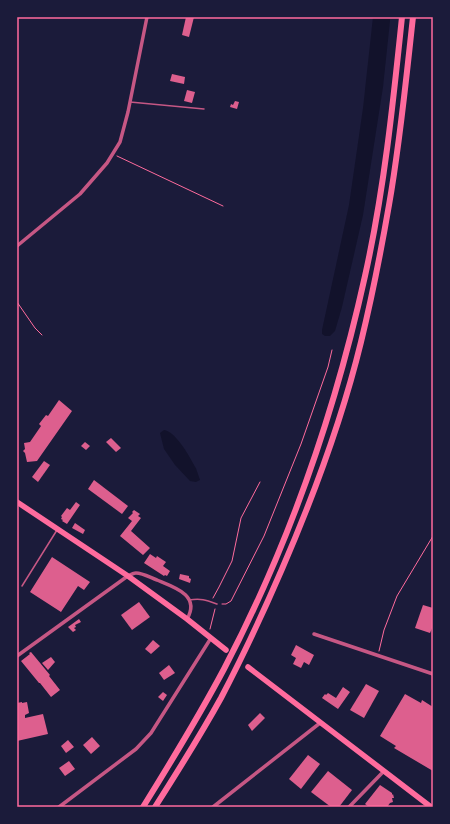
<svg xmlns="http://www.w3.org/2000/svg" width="450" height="824" viewBox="0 0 450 824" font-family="'Titillium Web',sans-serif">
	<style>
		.water { fill: #12122b }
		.building { fill: #dd5f8e }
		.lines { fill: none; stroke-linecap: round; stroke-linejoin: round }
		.path { stroke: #ff6b9d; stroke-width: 1 }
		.service { stroke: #c65784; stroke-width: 1.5 }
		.minor { stroke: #c65784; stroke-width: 3.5 }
		.primary { stroke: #ff6b9d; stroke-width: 5.5 }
		.motorway { stroke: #ff6b9d; stroke-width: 6 }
		.neatline { fill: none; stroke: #ff6b9d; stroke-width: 1.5 }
	</style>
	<rect width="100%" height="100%" fill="#1b1b3a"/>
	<g class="water">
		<path d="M373 17H390V21L383 87 363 215 342 307 335 331 330 336H325L322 334V330L349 205 363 108Z"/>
		<path d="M164 430C175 431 189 455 194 465 197 469 198 475 200 480L196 482 190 481 175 465 164 449 160 433Z"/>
	</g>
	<g class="building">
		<path d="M186 17H194L189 37 182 35Z"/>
		<path d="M172 74 185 77 184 84 170 81Z"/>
		<path d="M187 90 195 92 192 103 184 101Z"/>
		<path d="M235 101 239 102 237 109 230 107 231 104 233 105Z"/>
		<path d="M59 400 72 411 37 461 27 462 25 453 23 451 25 449 24 443 30 442 41 426 39 424 46 415 48 416Z"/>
		<path d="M111 438 121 448 116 452 106 442Z"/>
		<path d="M85 442 90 446 86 450 81 446Z"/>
		<path d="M44 461 50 465 38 482 32 477Z"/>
		<path d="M94 480 128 506 122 514 88 489Z"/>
		<path d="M76 502 80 505 67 524 62 521 63 520 61 519 62 517 61 516 67 508 70 510Z"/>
		<path d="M134 510 140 514 138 516 141 518 131 531 150 548 143 555 120 536 132 521 128 518 133 513 132 512Z"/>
		<path d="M75 523 85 530 83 534 72 528Z"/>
		<path d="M150 554 156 558 157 556 166 562 163 566 170 571 167 576 165 575 164 576 144 563Z"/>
		<path d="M52 557 90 582 84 590 78 586 61 612 30 592Z"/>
		<path d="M180 574 189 576V578L191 579 190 583 179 579Z"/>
		<path d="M139 602 150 617 132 630 121 615Z"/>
		<path d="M423 605 433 608V626L430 633 415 628Z"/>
		<path d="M79 619 81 622 75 625 76 627 74 628 76 630 73 632 68 627Z"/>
		<path d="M153 640 160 646 151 654 145 649Z"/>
		<path d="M296 645 314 655 309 665 304 662 301 668 293 664 296 658 291 655Z"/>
		<path d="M31 652 50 675 49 676 60 690 51 697 40 683H39L21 661 30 654 29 653Z"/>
		<path d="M51 657 55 662 48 670 42 663Z"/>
		<path d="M169 665 175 673 164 680 159 673Z"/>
		<path d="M366 684 379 691 364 718 350 710Z"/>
		<path d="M343 687 350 692 338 709 322 698 325 694 326 695 328 693 336 698Z"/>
		<path d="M163 692 167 695 163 701 158 697Z"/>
		<path d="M405 694 421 703 422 700 433 707V771L394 748 396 746 380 736Z"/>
		<path d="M22 702V703L27 702 29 713 25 715V718L43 714 48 734 17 741V703Z"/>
		<path d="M260 713 265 718 252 731 248 725Z"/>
		<path d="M92 737 100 746 91 754 83 745Z"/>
		<path d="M68 740 74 747 66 753 61 746Z"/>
		<path d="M308 755 320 764 301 789 289 779Z"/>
		<path d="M69 761 75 769 65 776 59 768Z"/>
		<path d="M328 771 352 790 339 807H331L311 792Z"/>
		<path d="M380 785 392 793V795L393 794 394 798H392L393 802 390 803 387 807H369L365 804Z"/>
	</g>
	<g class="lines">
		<g class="path">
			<path d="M117 156 223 206"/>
			<path d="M17 302 35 328 42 335"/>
			<path d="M213 598 219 587 232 561 241 518 260 482"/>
			<path d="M222 604H226L231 601 264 536 301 444 328 367 332 350"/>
			<path d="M210 629 215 609"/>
			<path d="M379 651 384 630 397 596 433 536"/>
		</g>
		<g class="service">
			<path d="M130 102 204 109"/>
			<path d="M22 586 57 530"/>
			<path d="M189 600C201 598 206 600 217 604"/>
		</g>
		<g class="minor">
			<path d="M17 246 80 194 107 163 120 142 128 112 147 17"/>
			<path d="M314 634 433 674"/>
			<path d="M17 656 125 578C129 576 132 573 136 573 143 573 151 578 157 580 174 587 201 595 187 619"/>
			<path d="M59 807 136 749 151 733 211 638"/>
			<path d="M213 807 320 723"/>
			<path d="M349 807 384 771"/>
		</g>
		<g class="primary">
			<path d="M17 502 128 576 187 619 226 650"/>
			<path d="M248 667 431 807"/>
		</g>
		<g class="motorway">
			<path d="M143 807C171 762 199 716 224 669 289 545 335 412 365 276 384 191 393 104 402 17"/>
			<path d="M155 807C178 771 200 736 221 698 243 656 263 613 282 569 314 495 342 420 361 342 372 297 381 251 389 205 400 143 406 80 413 17"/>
		</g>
	</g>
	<rect width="450" height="824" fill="none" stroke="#1b1b3a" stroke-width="36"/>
	<rect x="18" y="18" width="414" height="788" class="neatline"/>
</svg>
